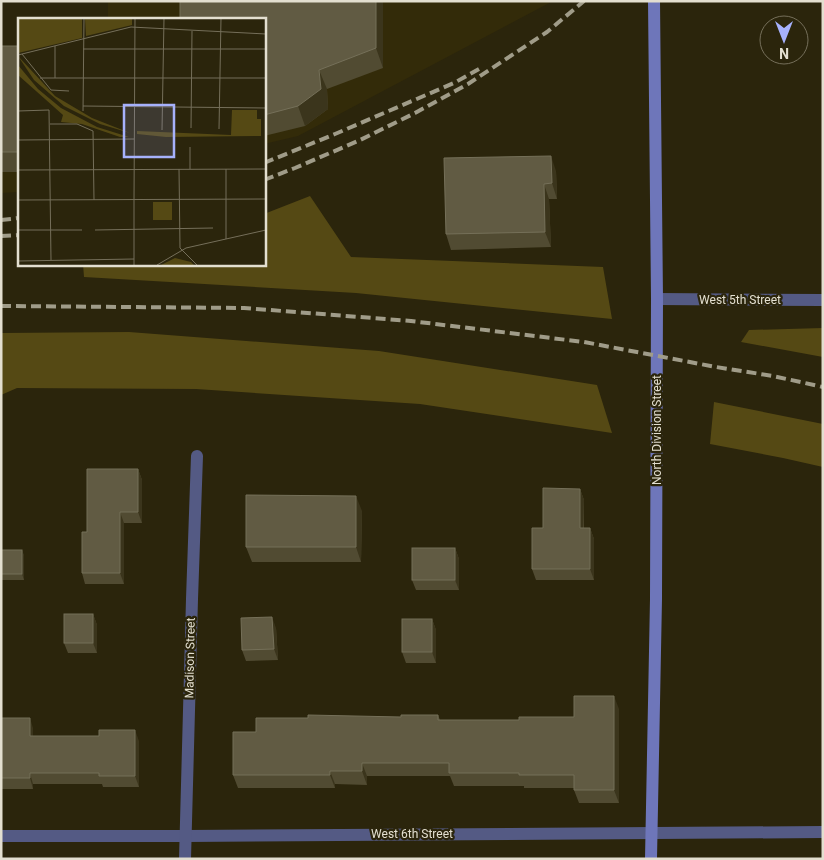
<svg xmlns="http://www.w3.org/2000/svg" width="824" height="860" viewBox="0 0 824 860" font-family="Roboto,sans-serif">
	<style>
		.built { fill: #332b09 }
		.green { fill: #554914 }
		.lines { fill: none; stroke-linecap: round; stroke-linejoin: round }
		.minor { stroke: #545a84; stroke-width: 12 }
		.secondary { stroke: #6e76ba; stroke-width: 12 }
		.rail { stroke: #a09c89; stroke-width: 4; stroke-dasharray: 10 5; stroke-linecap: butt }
		.wall { fill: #514b32 }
		.shaded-wall { fill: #3b351c }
		.building { fill: #615b43; stroke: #757059 }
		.labels { text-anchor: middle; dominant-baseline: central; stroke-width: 4.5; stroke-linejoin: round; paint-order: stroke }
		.street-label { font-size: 12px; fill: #e3dfd0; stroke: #2b250c }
		.inset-road { fill: none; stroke: #756f5a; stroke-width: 1 }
		.view { fill: #a6b1fc; fill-opacity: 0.15; stroke: #a6b1fc; stroke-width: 2.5 }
		.inset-edge { fill: none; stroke: #e3dfd0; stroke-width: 2.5 }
	</style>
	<rect width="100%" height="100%" fill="#2b250c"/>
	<g class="built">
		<path d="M108 1H553L298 136 264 144V19H108Z"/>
		<path d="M1 66H19V192L1 193Z"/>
	</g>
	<g class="green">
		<path d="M310 196 351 257 603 267 612 319 356 293 84 277 83 264H264V214Z"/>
		<path d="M823 328V357L741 342 749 330Z"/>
		<path d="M129 332 379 351 597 385 612 433 420 404 196 389 17 388 1 395V333Z"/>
		<path d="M714 402 823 424V467L783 458 710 444Z"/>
	</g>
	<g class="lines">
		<g class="minor">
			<path d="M657 299 823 300"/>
			<path d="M1 836H186L823 832"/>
			<path d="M185 859 192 599 197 456"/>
		</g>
		<path class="secondary" d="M651 859 656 599 657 299 654 1"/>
		<g class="rail">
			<path d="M264 163 335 134 454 83 479 69"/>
			<path d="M264 180 295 168 358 141 415 113 468 84 547 32 584 1"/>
			<path d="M1 220 19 218"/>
			<path d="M1 236 19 235"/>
			<path d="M1 306 244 308 411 321 584 342 716 367 773 376 823 387"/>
		</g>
	</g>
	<g class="wall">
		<path d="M383 1V68L327 89 328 109 305 126 264 136V19Z"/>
		<rect x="1" y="46" width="18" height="126"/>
		<path d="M556 171 557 199H549L551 247 451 250 446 234Z"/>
		<path d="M138 469 142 480V523H124V584H85L82 573 87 532Z"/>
		<path d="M580 489 584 500V528H590L594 539V580H536L532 569 543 528Z"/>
		<path d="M362 511 361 562H252L246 547Z"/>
		<path d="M455 548 459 559V590H416L412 580Z"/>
		<path d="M1 550H22L24 556V580H1Z"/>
		<path d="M93 614 97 625V653H68L64 643Z"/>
		<path d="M432 619 436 630V663H406L402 652Z"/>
		<path d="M276 628 278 660 246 661 242 650Z"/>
		<path d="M619 709V803H579L574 790V788H524V786H454L450 776H367V785L335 784V788H238L233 775 256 732 308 718 401 717 438 715 440 720H519L574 717Z"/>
		<path d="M1 718 33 728V736L139 741V787H103L102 784H33V789H2L1 785Z"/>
	</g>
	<g class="shaded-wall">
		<path d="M376 1H383V68L376 48Z"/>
		<path d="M319 70 327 89 328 109 305 126 298 106Z"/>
		<path d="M551 156 556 171 557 199 552 183Z"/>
		<path d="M544 184 549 199 551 247 545 232Z"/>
		<path d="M138 469 142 480V523L138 512Z"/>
		<path d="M580 489 584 500 583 539 580 528Z"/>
		<path d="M356 496 362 511 361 562 356 547Z"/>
		<path d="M120 512 124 523V584L120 573Z"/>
		<path d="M590 528 594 539V580L590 569Z"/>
		<path d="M455 548 459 559V590L455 580Z"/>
		<path d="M22 550 24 556V580L22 574Z"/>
		<path d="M93 614 97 625V653L93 643Z"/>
		<path d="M272 617 276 628 278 660 274 649Z"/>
		<path d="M432 619 436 630V663L432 652Z"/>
		<path d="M614 696 619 709V803L614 790Z"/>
		<path d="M30 718 33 728V747L30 736Z"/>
		<path d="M135 730 139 741V787L135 776Z"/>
		<path d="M362 763 367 776V785L362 771Z"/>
		<path d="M330 771 335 784V788L330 775Z"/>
		<path d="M30 773 33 784V789L30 778Z"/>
	</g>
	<g class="building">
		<path d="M180 1H376V48L319 70 321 89 298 106 264 115V19H180Z"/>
		<rect x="1" y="46" width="18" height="106"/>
		<path d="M551 156 552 183 544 184 545 232 446 234 444 158Z"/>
		<path d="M87 469H138V512H120V573H82V532H87Z"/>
		<path d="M543 488 580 489V528H590V569H532V528H543Z"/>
		<path d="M246 495 356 496V547H246Z"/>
		<rect x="412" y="548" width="43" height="32"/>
		<rect x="1" y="550" width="21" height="24"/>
		<rect x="64" y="614" width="29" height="29"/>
		<path d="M272 617 274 649 242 650 241 618Z"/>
		<rect x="402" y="619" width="30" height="33"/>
		<path d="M574 696H614V790H574V775H519V773H449V763H362V771H330V775H233V732H256V718H308V715L401 717V715H438V720H519V717H574Z"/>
		<path d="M1 718H30V736H99V730H135V776H99V773H30V778H1Z"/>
	</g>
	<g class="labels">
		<g class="street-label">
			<text x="740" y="300">West 5th Street</text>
			<text transform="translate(657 430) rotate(-90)">North Division Street</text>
			<text transform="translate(190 658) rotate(-89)">Madison Street</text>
			<text x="412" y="834">West 6th Street</text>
		</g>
	</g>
	<g transform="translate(18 18)">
		<rect width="248" height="248" fill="#2b250c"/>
		<path d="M0 0H64V20L0 35ZM67 0H114V7L68 18ZM0 38 37 78 74 100 112 115 82 106 46 88 16 62ZM0 47 20 71 43 90 79 109 111 119H102L64 106 43 104 45 97 0 57ZM214 92H239V101H243V118L148 119 119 116V113L213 117ZM135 184H154V202H135ZM157 240 173 244 176 247H143Z" fill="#554914"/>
		<path class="inset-road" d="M37 28V60M65 31H248M4 36 33 72 51 73M0 37 113 9 248 16M22 60H248M65 88 248 90M0 93 31 92 33 242M65 93 66 0M32 106H59L75 113 76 182M173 110 174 13M201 111 203 0M144 112 146 0M0 122 116 121M161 151 162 230 179 247M172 151V129M0 152 248 151M0 182 248 181M116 182V247M116 182 117 0M0 212H64M77 212 195 210M208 221V151M0 243 116 241M139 247 168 230 248 212"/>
		<path class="view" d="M106 87H156V139H106Z"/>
		<rect width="248" height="248" class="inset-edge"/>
	</g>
	<rect width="824" height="860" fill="none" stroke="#e3dfd0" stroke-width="5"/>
	<g transform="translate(784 40) rotate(180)"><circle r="24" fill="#2b250c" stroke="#756f5a"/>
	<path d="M0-4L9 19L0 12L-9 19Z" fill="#a6b1fc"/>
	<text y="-8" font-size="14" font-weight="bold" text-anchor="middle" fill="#e3dfd0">N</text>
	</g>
</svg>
